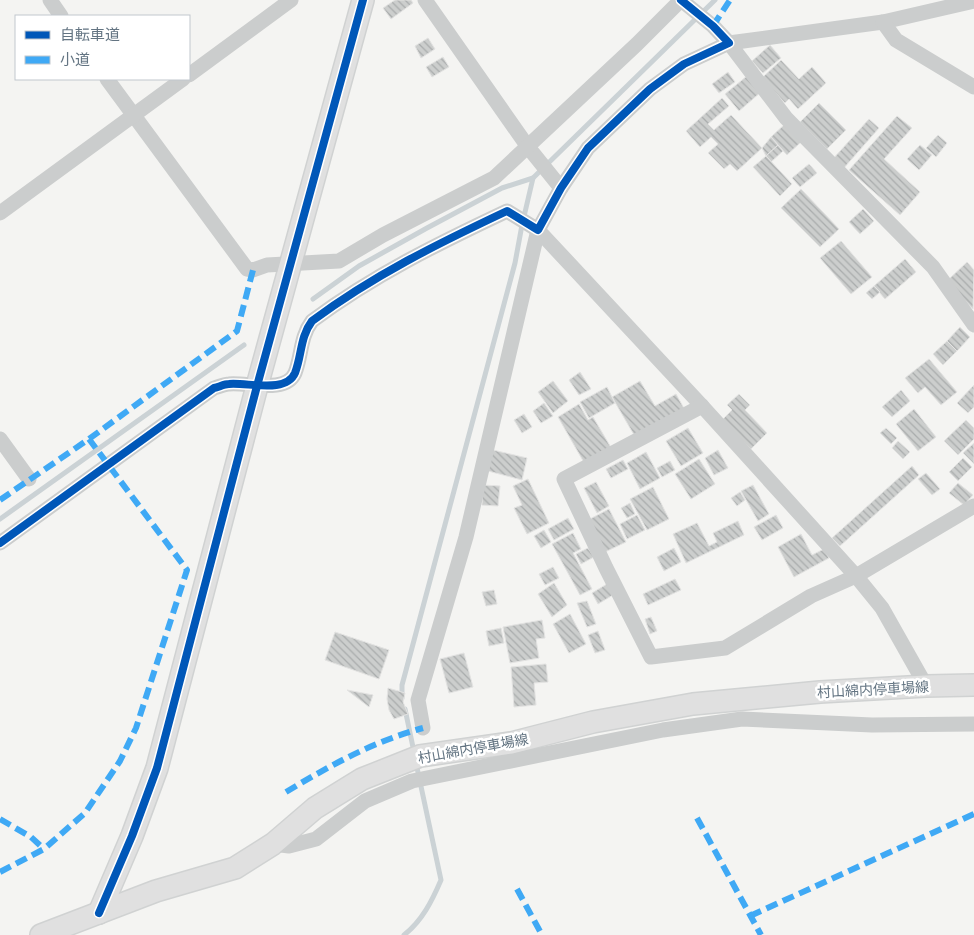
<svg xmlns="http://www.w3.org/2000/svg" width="974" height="935" viewBox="0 0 974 935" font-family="'Open Sans','Noto Sans JP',sans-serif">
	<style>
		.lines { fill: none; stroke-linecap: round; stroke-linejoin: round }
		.stream { stroke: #cbd2d5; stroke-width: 5 }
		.building { fill: url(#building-back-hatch); stroke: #e3e3e2 }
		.secondary-casing { stroke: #d0d2d2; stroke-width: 24 }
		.street { stroke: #cbcdcd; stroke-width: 15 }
		.secondary { stroke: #e0e0e0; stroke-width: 21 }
		.quiet { stroke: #3fa9f5; stroke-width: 6; stroke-dasharray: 12 6; stroke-linecap: butt }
		.cycleway-casing { stroke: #fff; stroke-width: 11 }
		.cycleway { stroke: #0057b8; stroke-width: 8 }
		.labels { text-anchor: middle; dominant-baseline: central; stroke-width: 5; stroke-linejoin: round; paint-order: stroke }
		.street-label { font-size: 14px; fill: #637482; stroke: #fff }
	</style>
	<defs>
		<pattern id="building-back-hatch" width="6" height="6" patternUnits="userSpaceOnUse" patternTransform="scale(1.25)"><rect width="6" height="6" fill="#cccecd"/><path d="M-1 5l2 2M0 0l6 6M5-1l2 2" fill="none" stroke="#a9acac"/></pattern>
	</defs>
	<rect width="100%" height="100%" fill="#f4f4f2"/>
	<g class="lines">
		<g class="stream">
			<path d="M313 299 359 266 427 228 502 188 533 178 715 0"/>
			<path d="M0 519 244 345"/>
			<path d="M402 698V685L405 674 515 263 522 225 533 178"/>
			<path d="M405 709 414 752"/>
			<path d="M404 935C422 921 432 901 441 880L416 763"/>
		</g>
	</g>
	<g class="building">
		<path d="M395 0H411L413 3 391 19 383 8Z"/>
		<path d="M428 38 435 49 421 58 415 46Z"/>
		<path d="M770 45 781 58 763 73 752 61Z"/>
		<path d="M443 57 449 67 432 77 426 67Z"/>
		<path d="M781 60 799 79 812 67 826 83 798 109 789 99 785 103 762 78Z"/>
		<path d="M728 72 735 82 719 93 712 84Z"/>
		<path d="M747 76 761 92 739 111 725 94Z"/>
		<path d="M722 98 729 106 708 124 714 130 731 115 762 148 737 171 730 164 724 169 708 153 718 144 711 137 700 147 686 131Z"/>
		<path d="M819 103 846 130 827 149 800 122Z"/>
		<path d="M897 116 912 128 884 159 920 192 900 215 849 170Z"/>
		<path d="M869 119 879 128 843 169 832 160Z"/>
		<path d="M785 124 801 142 787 155 771 137Z"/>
		<path d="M938 135 947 143 936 157 926 148Z"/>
		<path d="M771 137 778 145 766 156 762 148Z"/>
		<path d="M778 145 783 151 771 162 766 156Z"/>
		<path d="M920 145 932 155 919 170 907 159Z"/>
		<path d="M766 156 792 184 780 196 753 167Z"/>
		<path d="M809 164 817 173 800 187 792 178Z"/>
		<path d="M801 189 839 229 820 247 781 208Z"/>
		<path d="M863 209 874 221 860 234 849 222Z"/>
		<path d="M841 241 872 277 851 294 820 258Z"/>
		<path d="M905 259 916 272 885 299 874 286Z"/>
		<path d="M967 262 974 270 973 309 947 281Z"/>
		<path d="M874 286 880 292 872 299 866 293Z"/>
		<path d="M960 327 970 337 957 351 947 341Z"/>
		<path d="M947 341 957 351 943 365 933 354Z"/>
		<path d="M929 359 957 392 941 405 925 387 918 393 905 378Z"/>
		<path d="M580 372 591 389 579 395 569 380Z"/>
		<path d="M553 381 568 401 553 413 538 392Z"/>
		<path d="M640 381 655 406 676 394 686 412 637 440 612 397Z"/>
		<path d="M974 385V407L968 413 957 403Z"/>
		<path d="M607 387 615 403 589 418 580 402Z"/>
		<path d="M901 390 910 401 892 417 882 407Z"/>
		<path d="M739 394 750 405 745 410 767 433 751 449 722 420 732 410 727 405Z"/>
		<path d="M544 403 553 416 541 423 533 411Z"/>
		<path d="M579 404 588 420 593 417 613 451 586 466 558 417Z"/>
		<path d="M914 409 936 437 918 451 896 424Z"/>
		<path d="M524 414 532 427 522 433 514 420Z"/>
		<path d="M966 420 974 428V439L958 455 944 441Z"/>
		<path d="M688 428 703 453 681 466 666 441Z"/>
		<path d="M886 428 897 438 891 444 880 433Z"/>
		<path d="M898 441 910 452 903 459 892 448Z"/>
		<path d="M974 443V464L963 453Z"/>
		<path d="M493 450 527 458 522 480 488 471Z"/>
		<path d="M718 450 728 468 714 475 705 458Z"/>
		<path d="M646 452 660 478 640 489 627 463Z"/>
		<path d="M963 458 972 467 958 481 949 472Z"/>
		<path d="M699 459 715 484 691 499 675 474Z"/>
		<path d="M623 460 628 469 611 478 606 469Z"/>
		<path d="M670 461 675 470 662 477 657 468Z"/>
		<path d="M912 466 919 475 840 546 832 538Z"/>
		<path d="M926 473 940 489 932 495 918 479Z"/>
		<path d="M528 479 549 523 527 534 514 508 522 505 513 486Z"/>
		<path d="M596 482 609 506 597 513 584 488Z"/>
		<path d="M958 483 973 495 964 505 949 493Z"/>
		<path d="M483 485 500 486 498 506 482 505Z"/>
		<path d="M753 485 769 514 758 521 741 491Z"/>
		<path d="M653 487 669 519 647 530 630 499Z"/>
		<path d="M740 492 745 500 737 506 731 498Z"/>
		<path d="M630 503 635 514 627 518 621 508Z"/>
		<path d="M609 509 626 542 605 552 588 520Z"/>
		<path d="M637 515 645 530 627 539 620 524Z"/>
		<path d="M776 515 783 528 762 540 754 527Z"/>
		<path d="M568 518 574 529 554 540 548 529Z"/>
		<path d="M738 521 744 535 686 563 673 534 697 523 709 546 717 542 713 533Z"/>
		<path d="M544 530 551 542 541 548 534 536Z"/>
		<path d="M573 533 581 549 573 553 592 589 580 595 552 544Z"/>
		<path d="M801 534 812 555 824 549 829 558 794 577 778 547Z"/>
		<path d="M588 548 594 557 581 564 576 554Z"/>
		<path d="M674 548 681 562 664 571 657 557Z"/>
		<path d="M553 567 559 578 545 585 539 574Z"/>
		<path d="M675 579 681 590 648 605 643 594Z"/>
		<path d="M554 583 567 605 552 617 538 594Z"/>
		<path d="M607 584 613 595 598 604 592 593Z"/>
		<path d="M494 590 497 604 486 606 482 592Z"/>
		<path d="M587 601 596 624 587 627 577 603Z"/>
		<path d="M570 614 586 644 569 653 553 624Z"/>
		<path d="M651 617 657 631 650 634 645 619Z"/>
		<path d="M542 620 545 638 536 639 539 658 510 663 503 627Z"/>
		<path d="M501 628 504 643 489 646 486 631Z"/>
		<path d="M598 631 605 650 595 653 588 635Z"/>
		<path d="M335 632 389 650 379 679 325 660Z"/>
		<path d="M464 653 473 687 449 693 440 659Z"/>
		<path d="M546 664 548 682 534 683 536 705 514 707 511 667Z"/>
		<path d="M388 688 405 693 403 702 408 714 394 719 389 710 387 699Z"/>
		<path d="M347 690 373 695 369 707Z"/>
	</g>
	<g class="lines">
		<defs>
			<g id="secondary">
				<path d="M99 913 132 836 157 768 257 386 363 0"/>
				<path d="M41 935 156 891 235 868 273 844 315 808 362 779 420 756 511 743 593 722 693 704 820 692 926 686 974 685"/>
			</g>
		</defs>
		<use href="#secondary" class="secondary-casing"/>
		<g class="street">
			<path d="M50 0 61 16"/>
			<path d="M425 0 528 147 561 188"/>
			<path d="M974 1 883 22 729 43 786 118 933 267 974 325"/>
			<path d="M883 22 896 40 974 87"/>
			<path d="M189 75 291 0"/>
			<path d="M107 79 247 269 253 270 267 265 339 261 383 235 494 178 637 44 681 0"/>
			<path d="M0 213 183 79"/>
			<path d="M538 230 702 406 856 576 882 608 926 686"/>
			<path d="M702 406 564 479 606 568 651 657 725 648 811 596 856 576 974 506"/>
			<path d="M0 439 29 479"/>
			<path d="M0 543 214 388C219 387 224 384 229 384 247 382 286 394 295 373 302 355 300 337 312 321 374 275 437 244 507 211L538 230 561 188 588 148 650 89 684 64 729 43 713 26 681 0"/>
			<path d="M423 728 418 700 466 537 538 230"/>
			<path d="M273 844 289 846 316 839 365 801 412 781 663 730 742 719 872 725 974 724"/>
		</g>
		<use href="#secondary" class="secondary"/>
		<g class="quiet">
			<path d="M713 26 730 0"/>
			<path d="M0 500 89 439 237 331 253 270"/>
			<path d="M286 792C331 765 372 742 423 728"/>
			<path d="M697 818 761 935"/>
			<path d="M0 819 31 837 44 849"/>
			<path d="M0 872 44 849 85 813 120 761 136 728 187 570 89 439"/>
			<path d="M517 889 542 935"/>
			<path d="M750 916 974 814"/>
		</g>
		<defs>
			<g id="cycleway">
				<path d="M0 543 214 388C219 387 224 384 229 384 247 382 286 394 295 373 302 355 300 337 312 321 374 275 437 244 507 211L538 230 561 188 588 148 650 89 684 64 729 43 713 26 681 0"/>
				<path d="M99 913 132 836 157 768 257 386 363 0"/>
			</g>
		</defs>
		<use href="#cycleway" class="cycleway-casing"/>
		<use href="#cycleway" class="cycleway"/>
	</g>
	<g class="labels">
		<g class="street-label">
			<text transform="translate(873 689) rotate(-3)">村山綿内停車場線</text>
			<text transform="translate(473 748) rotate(-10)">村山綿内停車場線</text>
		</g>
	</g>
	<rect x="15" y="15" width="175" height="65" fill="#ffffff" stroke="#c1c7cd"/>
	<rect x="25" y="31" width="25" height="8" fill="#0057b8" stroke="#c1c7cd"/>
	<text x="60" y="40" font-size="15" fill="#637482">自転車道</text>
	<rect x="25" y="56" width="25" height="8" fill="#3fa9f5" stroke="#c1c7cd"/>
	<text x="60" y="65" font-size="15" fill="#637482">小道</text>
</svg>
